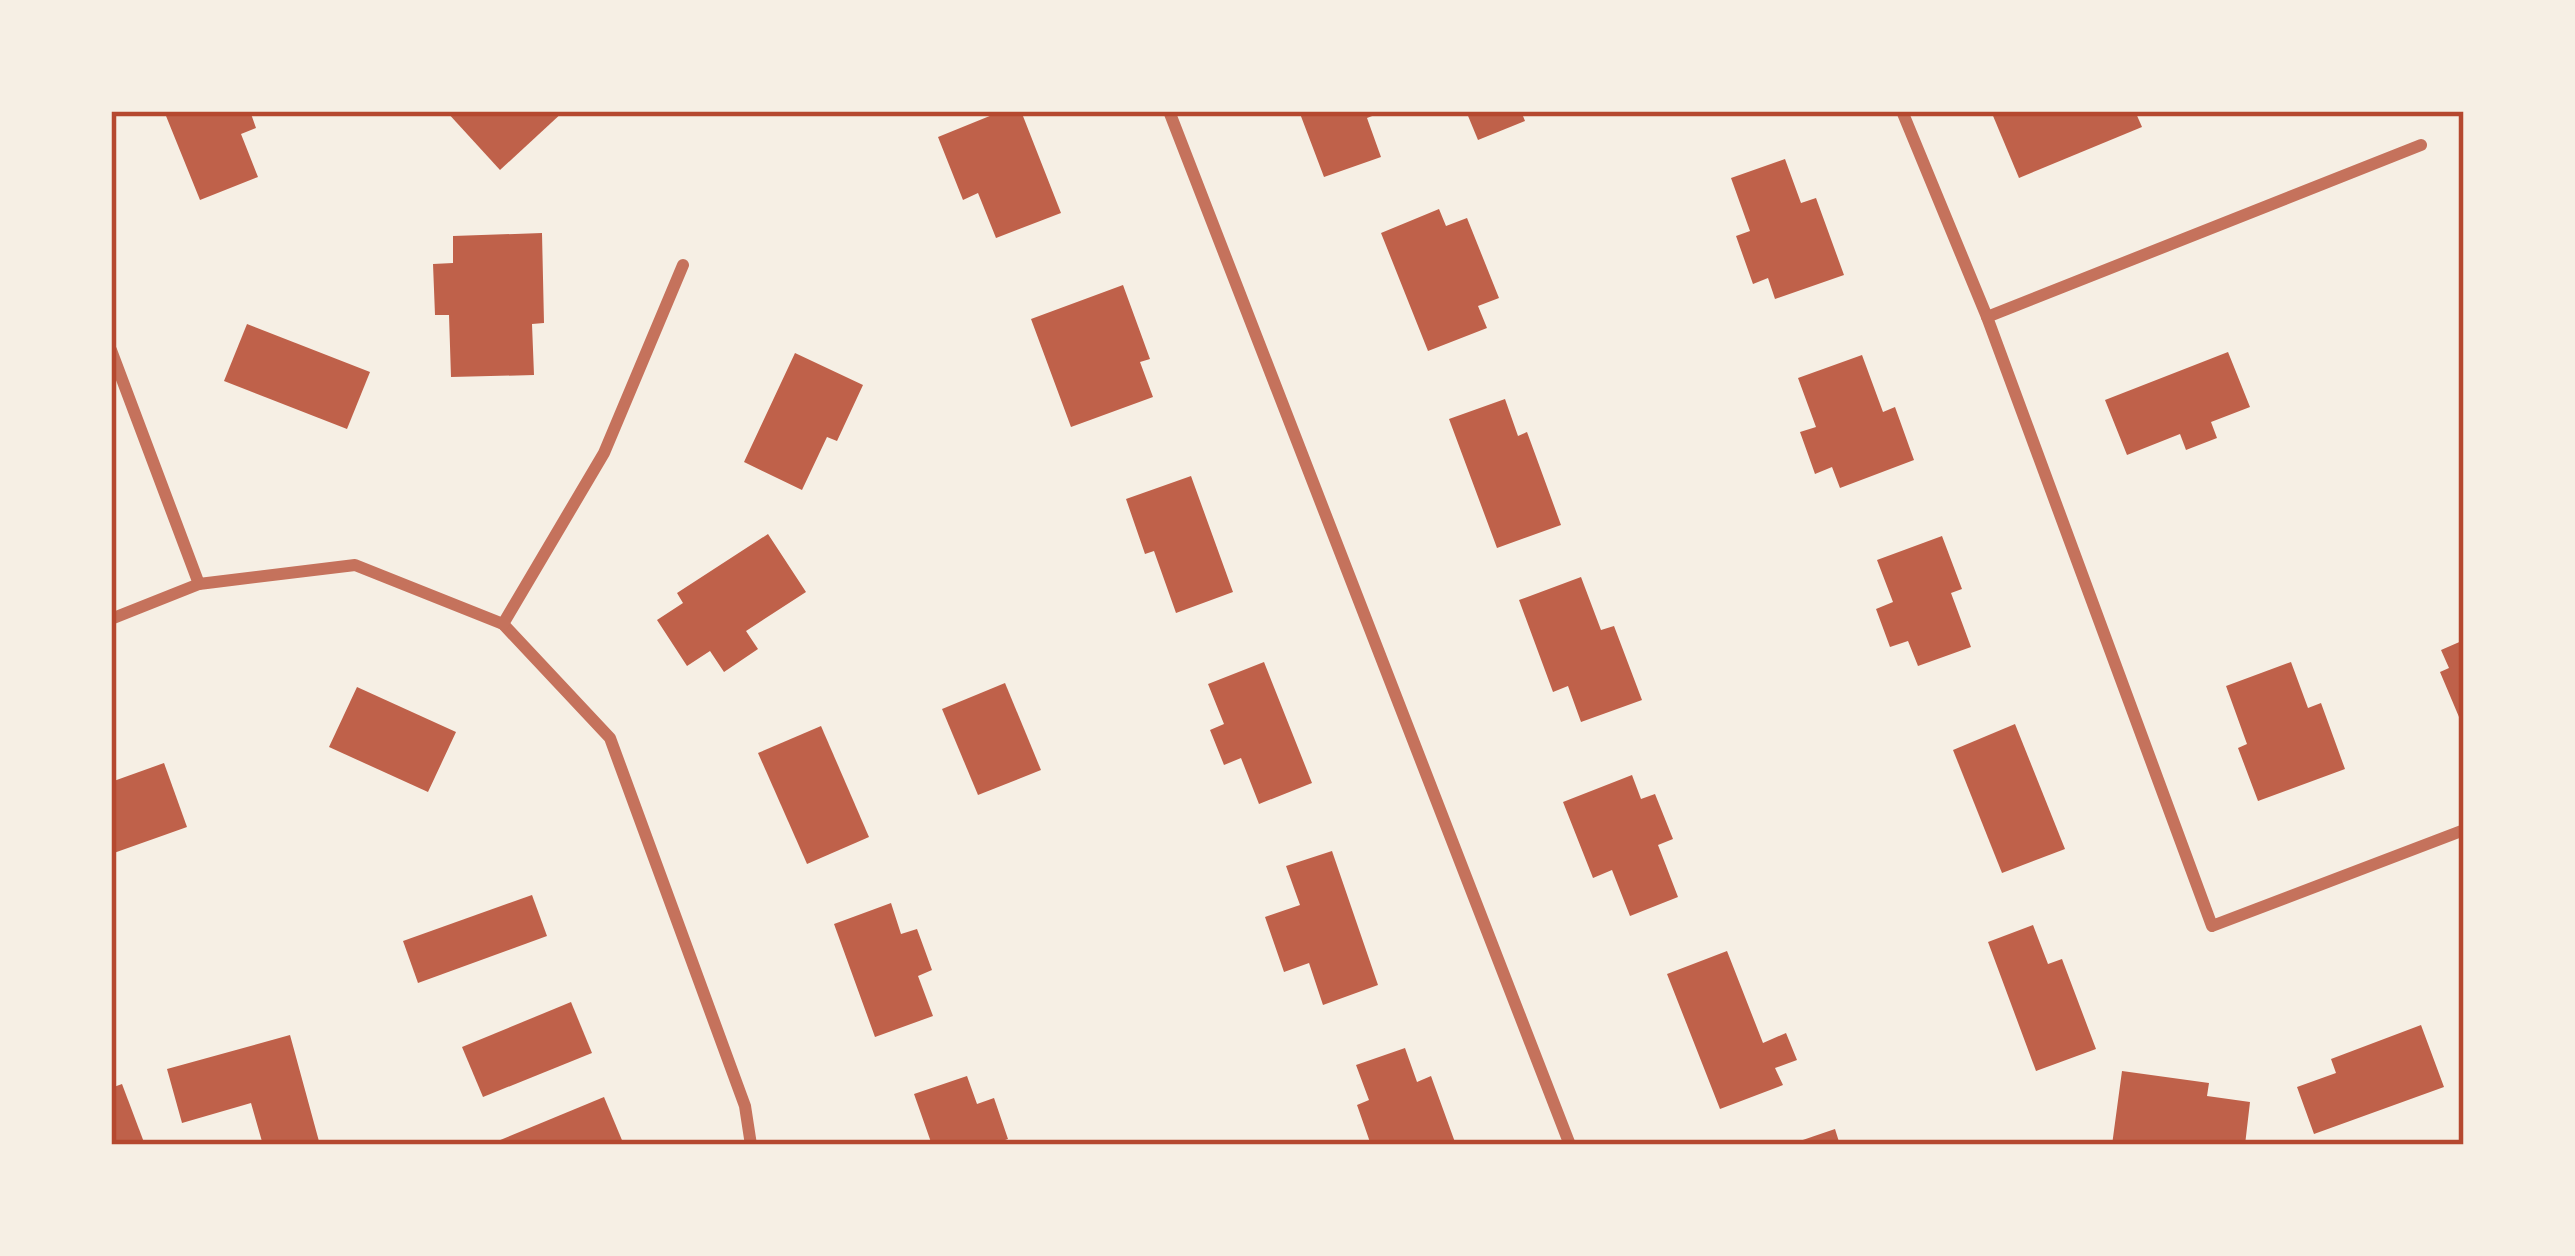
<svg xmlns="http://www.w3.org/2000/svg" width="2575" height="1256" viewBox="0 0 2575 1256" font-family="'Fira Sans Condensed',sans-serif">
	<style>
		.building { fill: #bf614a }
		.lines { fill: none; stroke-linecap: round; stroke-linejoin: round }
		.minor { stroke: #c5725c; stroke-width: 12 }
		.neatline { fill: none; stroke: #b5482f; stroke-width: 4.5 }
	</style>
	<rect width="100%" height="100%" fill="#f6efe4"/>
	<g class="building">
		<path d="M164 111H250L256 128 241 134 258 177 200 200Z"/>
		<path d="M446 111H564L500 170Z"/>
		<path d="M1002 111H1021L1061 213 996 238 978 193 963 200 938 137Z"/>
		<path d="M1299 111H1385L1367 118 1381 157 1324 177Z"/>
		<path d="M1466 111H1521L1525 121 1478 140Z"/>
		<path d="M1991 111H2135L2142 127 2019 178Z"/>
		<path d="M1785 159 1801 203 1816 198 1844 275 1775 299 1768 278 1753 284 1736 236 1750 231 1731 178Z"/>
		<path d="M1439 209 1446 226 1467 218 1499 298 1478 306 1487 328 1428 351 1381 233Z"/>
		<path d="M542 233 544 323 532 324 534 375 451 377 449 315H435L433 264 453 263V236Z"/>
		<path d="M1123 285 1150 359 1140 362 1153 397 1071 427 1031 319Z"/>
		<path d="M247 324 370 372 347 429 224 381Z"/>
		<path d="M2228 352 2250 407 2211 422 2217 438 2186 450 2180 434 2127 455 2105 400Z"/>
		<path d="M795 353 863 385 837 441 827 437 802 490 744 462Z"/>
		<path d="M1862 355 1883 412 1895 407 1914 460 1840 488 1832 467 1815 474 1800 432 1816 427 1798 378Z"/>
		<path d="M1505 399 1518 436 1527 432 1561 525 1497 548 1449 419Z"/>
		<path d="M1191 476 1233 592 1176 613 1154 551 1145 554 1126 499Z"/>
		<path d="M768 534 806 592 746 631 758 649 724 672 710 651 687 666 657 620 683 603 677 593Z"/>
		<path d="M1942 536 1962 589 1951 593 1971 647 1918 666 1908 641 1890 647 1876 609 1893 602 1877 560Z"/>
		<path d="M1581 577 1601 630 1614 626 1642 700 1581 722 1568 686 1553 692 1519 600Z"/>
		<path d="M2464 640V715L2459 717 2440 672 2449 668 2441 650Z"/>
		<path d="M1264 662 1312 783 1259 804 1241 758 1224 765 1210 730 1224 724 1208 684Z"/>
		<path d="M2291 662 2308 708 2321 703 2345 769 2258 801 2238 748 2247 744 2226 686Z"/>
		<path d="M1005 683 1041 770 978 795 942 709Z"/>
		<path d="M357 687 456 732 428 792 329 747Z"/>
		<path d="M2015 724 2065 849 2002 873 1953 750Z"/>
		<path d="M821 726 869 837 807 864 758 753Z"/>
		<path d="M164 763 187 827 111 854V782Z"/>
		<path d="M1632 775 1641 799 1655 794 1673 839 1658 845 1678 897 1630 916 1612 870 1593 878 1563 802Z"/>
		<path d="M1332 851 1378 985 1323 1005 1309 963 1284 972 1265 917 1300 905 1286 866Z"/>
		<path d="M532 895 547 936 418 983 403 941Z"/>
		<path d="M891 903 901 934 917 929 932 970 918 976 933 1016 875 1037 834 924Z"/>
		<path d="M2033 925 2048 964 2062 959 2096 1049 2036 1071 1988 942Z"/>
		<path d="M1727 951 1763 1043 1786 1033 1797 1060 1775 1068 1783 1085 1720 1109 1667 974Z"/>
		<path d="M571 1002 592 1053 483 1097 462 1047Z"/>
		<path d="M2421 1025 2444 1087 2314 1134 2297 1087 2336 1073 2331 1059Z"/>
		<path d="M290 1035 320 1145H263L251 1103 182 1123 167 1069Z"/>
		<path d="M1405 1048 1417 1082 1431 1076 1456 1145H1388L1387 1140 1371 1145 1357 1105 1369 1100 1356 1065Z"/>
		<path d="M2122 1071 2209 1083 2207 1096 2250 1102 2245 1145H2112Z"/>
		<path d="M967 1076 977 1104 994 1098 1008 1139 991 1145H932L914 1094Z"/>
		<path d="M122 1084 145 1145H111V1088Z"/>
		<path d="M604 1097 624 1145H488Z"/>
		<path d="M1835 1129 1840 1145H1791V1144Z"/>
	</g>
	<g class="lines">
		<g class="minor">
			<path d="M1169 111 1570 1145"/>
			<path d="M1902 111 1987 317 2212 926 2464 830"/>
			<path d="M1987 317 2421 145"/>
			<path d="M111 350 199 584"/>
			<path d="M111 619 199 584 355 565 503 624 610 738 745 1106 751 1145"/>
			<path d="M503 624 604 453 683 265"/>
		</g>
	</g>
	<rect width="2575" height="1256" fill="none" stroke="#f6efe4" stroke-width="228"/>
	<rect x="114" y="114" width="2347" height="1028" class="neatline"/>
</svg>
